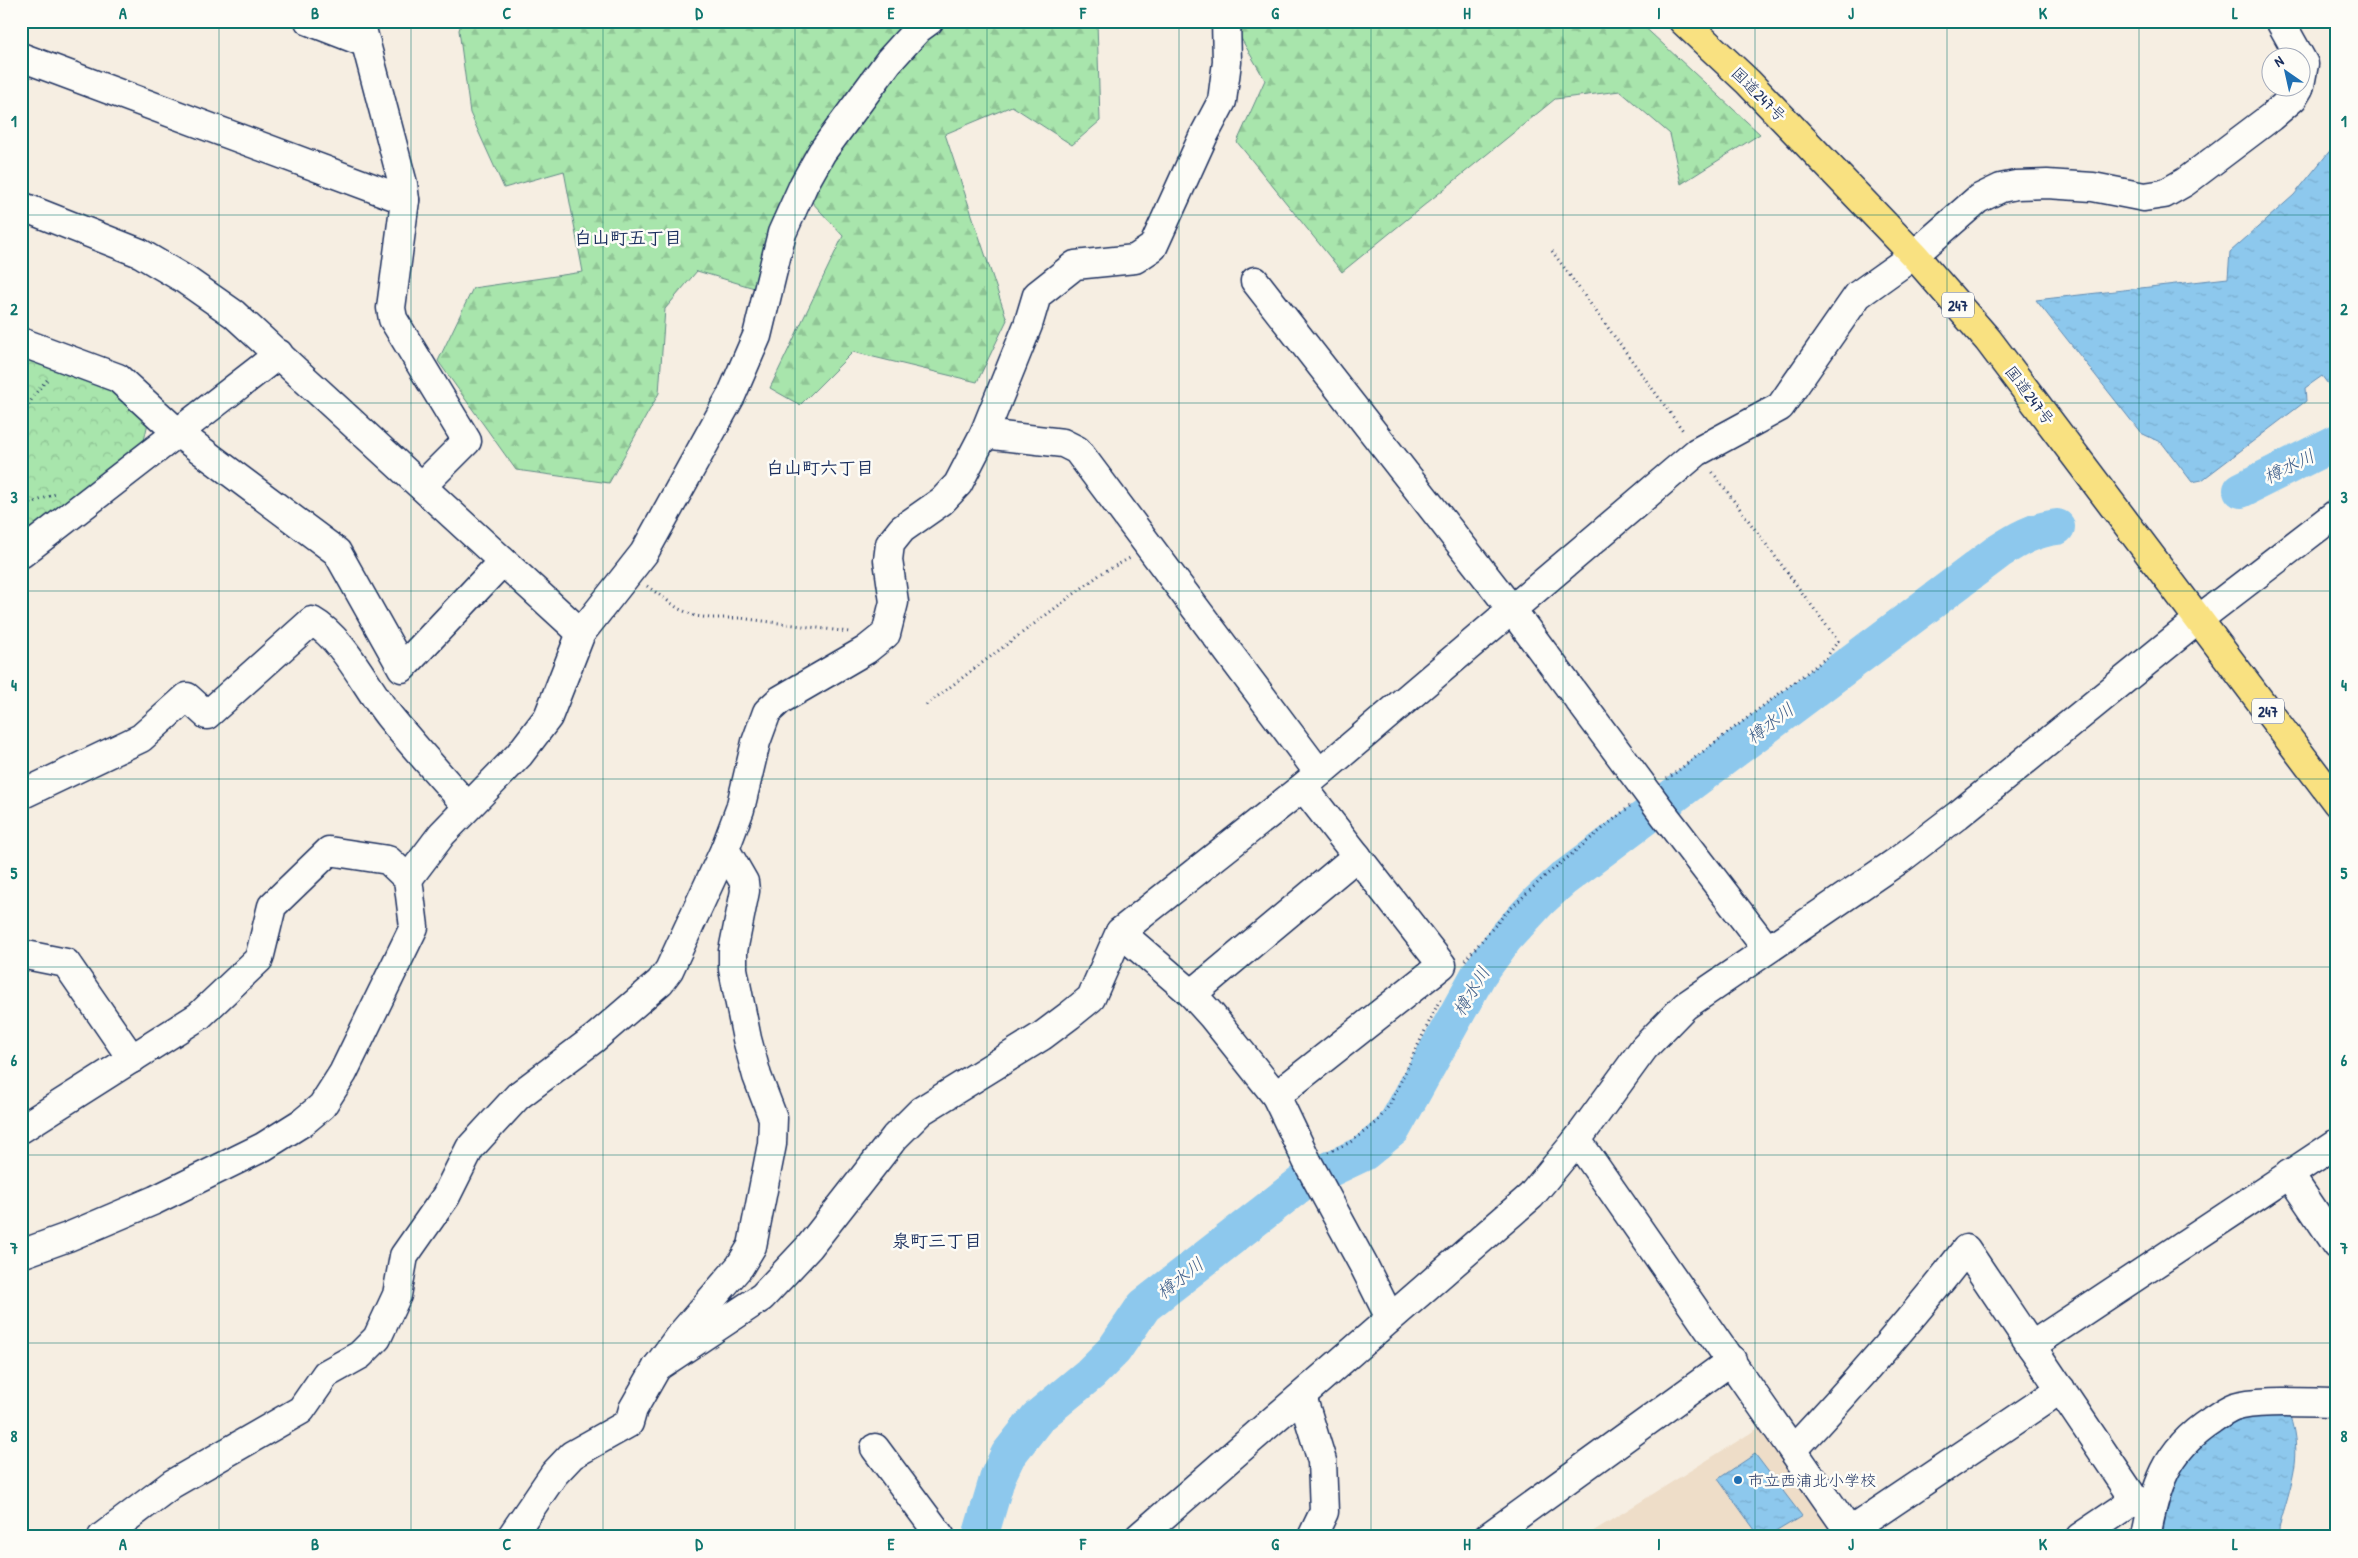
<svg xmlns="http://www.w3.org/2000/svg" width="2358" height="1558" viewBox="0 0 2358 1558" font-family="'Patrick Hand','Klee One',sans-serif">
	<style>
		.built { fill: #eeddc8 }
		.forest { fill: url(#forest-firs); stroke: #628a85 }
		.park { fill: url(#park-crowns); stroke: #628a85 }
		.water { fill: url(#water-ripples); stroke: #5f8bb4 }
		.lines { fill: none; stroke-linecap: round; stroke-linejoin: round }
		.river { stroke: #8dc8ed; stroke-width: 36 }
		.minor-casing { stroke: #1b2f5e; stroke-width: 31 }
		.highway-casing { stroke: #1b2f5e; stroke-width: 31 }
		.path { stroke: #1b2f5e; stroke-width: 3; stroke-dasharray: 1 4; stroke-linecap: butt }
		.minor { stroke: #fdfcf7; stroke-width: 28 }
		.highway { stroke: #f9e181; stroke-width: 28 }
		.grid { fill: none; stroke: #0f766e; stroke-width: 1; stroke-opacity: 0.55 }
		.poi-dot { fill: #1f6fb2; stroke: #fdfcf7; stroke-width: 2 }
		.labels { text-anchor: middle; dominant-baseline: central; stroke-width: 5; stroke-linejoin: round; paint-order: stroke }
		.shield { fill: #fdfcf7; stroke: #5f6c8c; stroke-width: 1 }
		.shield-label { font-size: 15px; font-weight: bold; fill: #1b2f5e }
		.street-label { font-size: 16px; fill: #1b2f5e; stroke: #fdfcf7 }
		.poi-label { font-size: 16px; fill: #1b2f5e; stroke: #fdfcf7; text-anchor: start }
		.neighbourhood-label { font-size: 18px; font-weight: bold; fill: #1b2f5e; stroke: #fdfcf7 }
		.water-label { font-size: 18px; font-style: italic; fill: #3d5d89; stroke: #fdfcf7 }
		.neatline { fill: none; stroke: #0f766e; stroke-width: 2 }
		.grid-label { font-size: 16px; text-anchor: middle; font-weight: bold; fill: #0f766e }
	</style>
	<defs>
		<pattern id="forest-firs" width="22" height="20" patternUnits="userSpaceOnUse" patternTransform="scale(1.25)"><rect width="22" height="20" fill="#a8e5ac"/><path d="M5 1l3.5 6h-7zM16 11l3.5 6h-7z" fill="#90c596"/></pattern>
		<pattern id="park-crowns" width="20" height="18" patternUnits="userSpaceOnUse" patternTransform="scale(1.25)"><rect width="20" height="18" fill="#a8e5ac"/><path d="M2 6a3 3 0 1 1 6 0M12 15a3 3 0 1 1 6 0" fill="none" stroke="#90c596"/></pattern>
		<pattern id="water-ripples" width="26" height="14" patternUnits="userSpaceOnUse" patternTransform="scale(1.25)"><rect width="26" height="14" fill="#8dc8ed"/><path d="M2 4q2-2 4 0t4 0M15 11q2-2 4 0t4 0" fill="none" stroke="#79acce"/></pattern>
	</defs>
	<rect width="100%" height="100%" fill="#f6eee2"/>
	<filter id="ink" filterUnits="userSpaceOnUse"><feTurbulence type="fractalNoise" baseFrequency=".02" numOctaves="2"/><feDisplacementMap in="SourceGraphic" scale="10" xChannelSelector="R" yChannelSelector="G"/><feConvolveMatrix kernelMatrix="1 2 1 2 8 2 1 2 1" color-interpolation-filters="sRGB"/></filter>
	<g filter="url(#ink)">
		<path class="built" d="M1765 1424 1841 1537H1584Z"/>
		<g class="forest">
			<path d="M462 21H1097L1100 121 1072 145 1012 106 945 134 1007 320 977 382 853 352 800 405 770 388 843 236 810 200 761 290 697 271 665 309 659 393 609 483 516 470 438 361 473 288 583 272 564 171 504 188 470 113 459 30Z"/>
			<path d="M1231 21H1638L1760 134 1681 184 1670 134 1620 91 1555 99 1342 272 1237 142 1265 80Z"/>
		</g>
		<path class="park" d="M21 353 113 386 149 418 142 450 21 541Z"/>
		<g class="water">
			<path d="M2337 142V389L2333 391 2322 376 2305 388 2306 401 2202 480 2192 482 2162 443 2141 433 2036 300 2228 278 2230 252 2294 195Z"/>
			<path d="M2253 1415H2290C2300 1450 2296 1468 2286 1503 2283 1514 2278 1526 2279 1537H2162C2166 1516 2168 1493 2175 1472 2186 1442 2224 1422 2253 1415Z"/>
			<path d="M1755 1454 1802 1516 1767 1537H1760L1718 1479Z"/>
		</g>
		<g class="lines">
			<g class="river">
				<path d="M2241 490 2337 442"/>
				<path d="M980 1537 998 1476 1008 1455 1038 1417 1090 1374 1114 1350 1144 1306 1303 1182 1364 1153 1393 1129 1479 974 1506 937 1539 901 1563 879 1998 552C2018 539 2033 530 2057 527"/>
			</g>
			<defs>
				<g id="minor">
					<path d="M309 21 366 43"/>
					<path d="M360 21 403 184 405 200 391 308 393 319 467 441 422 486"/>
					<path d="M2280 21 2304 64 2300 85"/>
					<path d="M21 57 405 200"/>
					<path d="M21 206 140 253 184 279 234 314 581 633"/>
					<path d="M1255 281 1512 610 1665 816 1767 949"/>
					<path d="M21 342 118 378 178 433 337 552 402 668 502 562"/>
					<path d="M984 434 1063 443 1077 450 1319 773"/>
					<path d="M21 554 279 354"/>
					<path d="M21 795 141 738 187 697 207 715 312 621C344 639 365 686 389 716 414 747 441 776 467 806"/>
					<path d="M408 879 442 834 519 755 548 717 581 633 644 553 731 396 757 336 782 233 804 184 822 152 889 61 918 29 929 21"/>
					<path d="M1120 932 1192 994 1212 1016 1276 1096 1307 1161 1365 1268 1390 1318"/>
					<path d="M21 954 66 963 132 1059"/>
					<path d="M1192 994 1357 856"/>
					<path d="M1276 1096 1442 965 1303 787"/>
					<path d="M21 1129 199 1016 259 959 272 906 329 851 388 860 408 879 414 927 343 1073 322 1106 303 1122 263 1147 155 1200 68 1237 21 1254"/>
					<path d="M1577 1140 1853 1537"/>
					<path d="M2289 1174 2337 1245"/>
					<path d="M2031 1346 2337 1143"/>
					<path d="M657 1367 762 1297 809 1247 895 1137 921 1111 1042 1036 1070 1015 1091 998 1120 932 1303 787 1697 452 1780 407 1858 295 1914 255 1978 199 2001 188 2016 185 2047 184 2093 187 2144 197 2164 194 2185 182 2271 117 2293 98 2299 88"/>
					<path d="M1302 1396 1322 1461 1324 1512 1312 1537"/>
					<path d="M875 1448 941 1537"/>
					<path d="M1794 1449C1854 1385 1912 1319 1966 1249L2135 1500 2151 1512"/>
					<path d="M1850 1531 2061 1389"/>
					<path d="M102 1537 172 1484 301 1410 326 1374 360 1355 377 1338 397 1295 404 1256 446 1196 470 1148 518 1096 595 1038 660 982 669 970 725 849"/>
					<path d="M511 1537 554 1474 572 1455 629 1423 633 1409 657 1367 678 1338 740 1266 752 1246 772 1144 773 1118 757 1076 747 1039 733 969V951L745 891 744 882 725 849 740 809 756 742 767 712 780 700 866 650 886 634 894 602 888 560 890 544 902 529 942 501 958 484 984 434 1028 325 1037 295 1075 265 1135 259 1153 247 1203 137 1222 101 1227 62 1226 21"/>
					<path d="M1139 1537 1531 1196 1577 1140 1644 1048 1685 1006 1899 860 1958 815 2199 619 2337 513"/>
					<path d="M1488 1537 1732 1360"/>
					<path d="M2080 1537 2135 1500"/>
					<path d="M2146 1537C2156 1486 2165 1451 2211 1421 2218 1416 2226 1410 2234 1407 2257 1399 2310 1403 2337 1403"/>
				</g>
				<path id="highway" d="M1683 21 1748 82 1914 255 1988 340 2337 803"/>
			</defs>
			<use href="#minor" class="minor-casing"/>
			<use href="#highway" class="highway-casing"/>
			<g class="path">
				<path d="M1552 251 1684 432"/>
				<path d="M21 459C25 447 24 435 24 423 25 405 37 390 49 378"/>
				<path d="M21 507 58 493"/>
				<path d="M647 586 679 609 695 616 710 618H740L849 632"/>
				<path d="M926 705 1102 573 1130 558"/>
				<path d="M1667 779 1826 658 1838 641 1711 470"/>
				<path d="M1465 960 1505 914 1544 877 1630 806"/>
				<path d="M1328 1152 1349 1143 1377 1122 1390 1104 1441 997"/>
			</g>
			<use href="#minor" class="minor"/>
			<use href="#highway" class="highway"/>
		</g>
	</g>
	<path class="grid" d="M219 21V1537M411 21V1537M603 21V1537M795 21V1537M987 21V1537M1179 21V1537M1371 21V1537M1563 21V1537M1755 21V1537M1947 21V1537M2139 21V1537M21 215H2337M21 403H2337M21 591H2337M21 779H2337M21 967H2337M21 1155H2337M21 1343H2337"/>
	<circle class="poi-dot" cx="1738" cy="1480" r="5"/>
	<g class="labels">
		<g class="shield">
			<rect x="1942" y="292.5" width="32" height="25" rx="4"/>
			<rect x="2252" y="698.5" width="32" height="25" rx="4"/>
		</g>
		<g class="shield-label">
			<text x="1958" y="305">247</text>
			<text x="2268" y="711">247</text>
		</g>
		<g class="street-label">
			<text transform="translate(1759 94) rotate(45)">国道247号</text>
			<text transform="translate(2030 395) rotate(53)">国道247号</text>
		</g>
		<g class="poi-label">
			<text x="1748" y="1480">市立西浦北小学校</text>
		</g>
		<g class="neighbourhood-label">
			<text x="628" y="237">白山町五丁目</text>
			<text x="820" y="467">白山町六丁目</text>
			<text x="937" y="1240">泉町三丁目</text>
		</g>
		<g class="water-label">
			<text transform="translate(2289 466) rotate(-26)">樽水川</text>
			<text transform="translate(1770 723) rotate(-37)">樽水川</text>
			<text transform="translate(1471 991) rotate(-59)">樽水川</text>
			<text transform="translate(1180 1278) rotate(-38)">樽水川</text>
		</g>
	</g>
	<rect width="2358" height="1558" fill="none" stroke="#fdfcf7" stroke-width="55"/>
	<g transform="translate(2286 72) rotate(326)"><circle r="24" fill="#fdfcf7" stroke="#a3aaba"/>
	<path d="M0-4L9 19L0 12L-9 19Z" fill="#1f6fb2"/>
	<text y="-8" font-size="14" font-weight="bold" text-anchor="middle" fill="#1b2f5e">N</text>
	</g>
	<rect x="28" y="28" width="2302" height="1502" class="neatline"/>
	<g class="grid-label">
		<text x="123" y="19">A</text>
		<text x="315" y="19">B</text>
		<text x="507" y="19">C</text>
		<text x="699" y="19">D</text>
		<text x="891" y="19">E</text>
		<text x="1083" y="19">F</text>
		<text x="1275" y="19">G</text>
		<text x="1467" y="19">H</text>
		<text x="1659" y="19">I</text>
		<text x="1851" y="19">J</text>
		<text x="2043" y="19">K</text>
		<text x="2235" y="19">L</text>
		<text x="14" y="127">1</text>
		<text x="2344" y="127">1</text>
		<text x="14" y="315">2</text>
		<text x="2344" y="315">2</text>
		<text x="14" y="503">3</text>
		<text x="2344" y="503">3</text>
		<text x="14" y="691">4</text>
		<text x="2344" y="691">4</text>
		<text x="14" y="879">5</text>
		<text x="2344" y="879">5</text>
		<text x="14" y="1066">6</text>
		<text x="2344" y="1066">6</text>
		<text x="14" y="1254">7</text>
		<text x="2344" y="1254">7</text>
		<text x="14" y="1442">8</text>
		<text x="2344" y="1442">8</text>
		<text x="123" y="1550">A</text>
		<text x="315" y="1550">B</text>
		<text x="507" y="1550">C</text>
		<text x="699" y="1550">D</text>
		<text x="891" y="1550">E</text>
		<text x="1083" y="1550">F</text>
		<text x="1275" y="1550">G</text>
		<text x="1467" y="1550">H</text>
		<text x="1659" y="1550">I</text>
		<text x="1851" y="1550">J</text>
		<text x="2043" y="1550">K</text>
		<text x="2235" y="1550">L</text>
	</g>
</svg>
